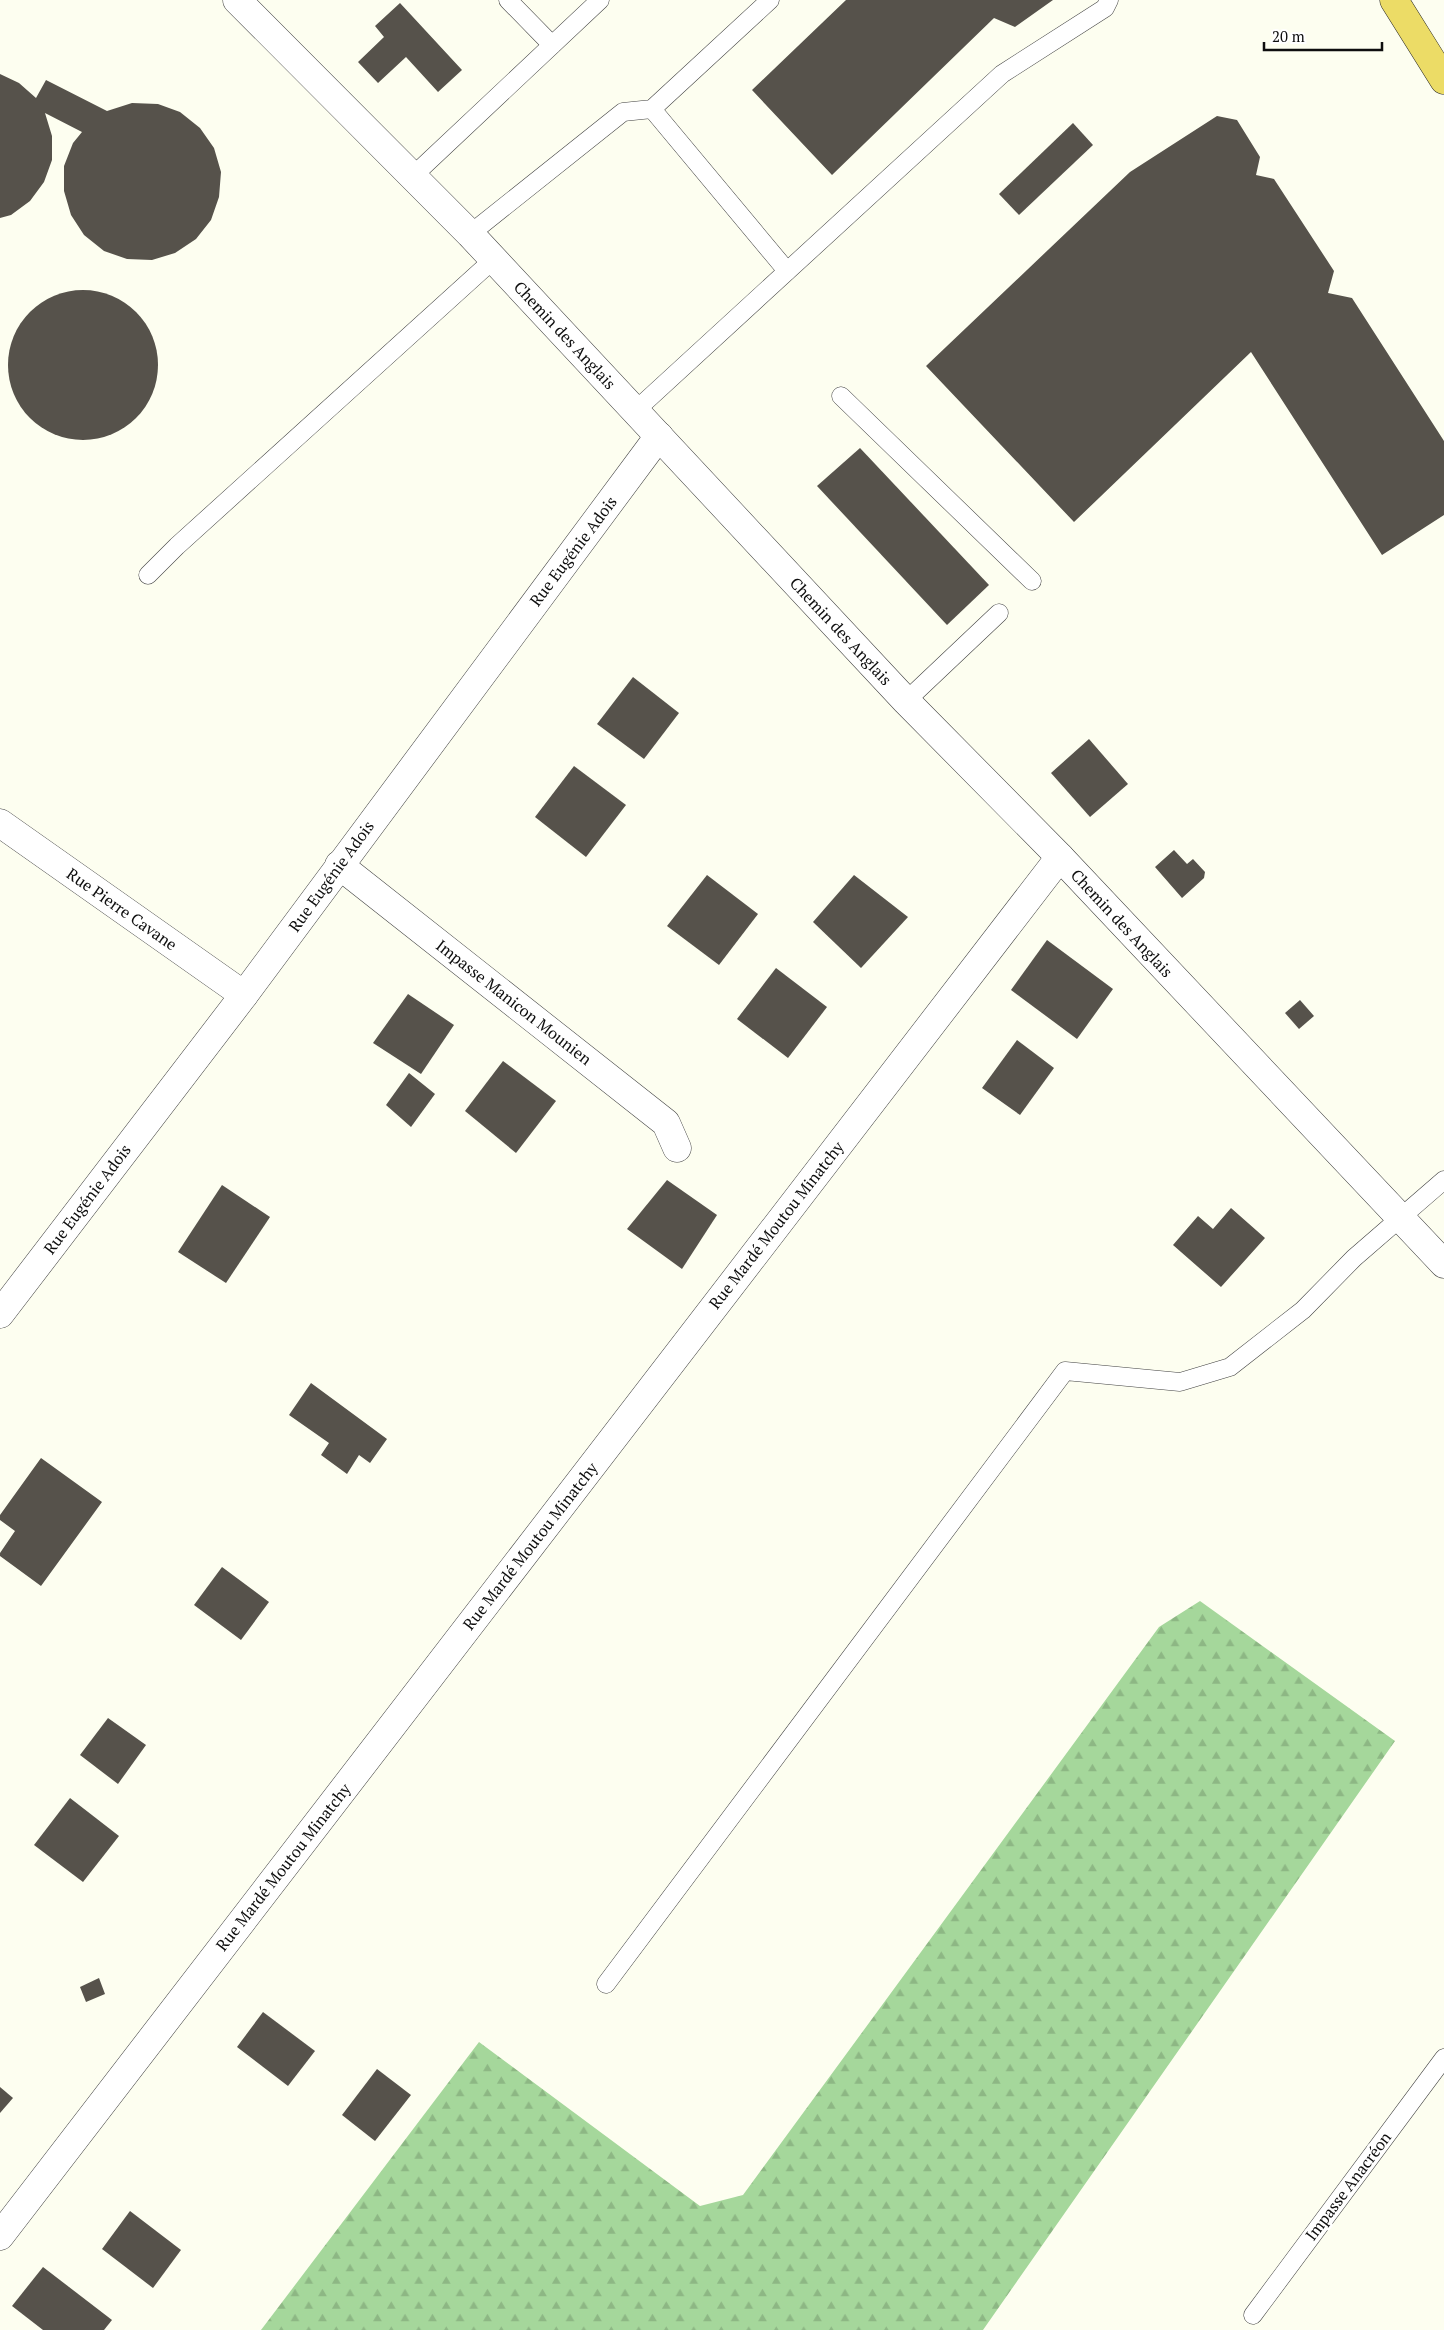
<svg xmlns="http://www.w3.org/2000/svg" width="1444" height="2330" viewBox="0 0 1444 2330" font-family="'PT Serif',serif">
	<style>
		.forest { fill: url(#forest-firs) }
		.building { fill: #56524b }
		.lines { fill: none; stroke-linecap: round; stroke-linejoin: round }
		.service-casing { stroke: #414141; stroke-width: 19 }
		.minor-casing { stroke: #414141; stroke-width: 29 }
		.trunk-casing { stroke: #1f1f1f; stroke-width: 29 }
		.service { stroke: #fff; stroke-width: 18 }
		.minor { stroke: #fff; stroke-width: 28 }
		.trunk { stroke: #ecdc66; stroke-width: 28 }
		.labels { text-anchor: middle; dominant-baseline: central; stroke-width: 5; stroke-linejoin: round; paint-order: stroke }
		.street-label { font-size: 16px; fill: #0e0e0e; stroke: #fff }
	</style>
	<defs>
		<pattern id="forest-firs" width="22" height="20" patternUnits="userSpaceOnUse" patternTransform="scale(1.25)"><rect width="22" height="20" fill="#a5d79b"/><path d="M5 1l3.5 6h-7zM16 11l3.5 6h-7z" fill="#8db784"/></pattern>
	</defs>
	<rect width="100%" height="100%" fill="#fdfef0"/>
	<path class="forest" d="M1200 1601 1395 1741 983 2330H261L479 2042 700 2206 743 2195 1159 1627Z"/>
	<g class="building">
		<path d="M846 0H1053L1015 27 994 18 832 175 752 90Z"/>
		<path d="M400 3 462 70 438 92 406 57 378 83 358 62 384 37 375 26Z"/>
		<path d="M0 74 19 83 36 98 46 80 107 111 132 103 158 104 180 112 200 128 214 148 221 172 219 197 211 220 196 239 175 253 152 260 127 259 104 251 84 235 71 215 64 191V166L73 143 82 132 45 113 52 136V160L44 182 30 201 11 215 0 218Z"/>
		<path d="M1217 116 1237 120 1260 157 1256 175 1274 179 1334 271 1328 293 1352 298 1444 441V515L1382 555 1251 352 1074 522 926 366 1130 172Z"/>
		<path d="M1073 123 1093 145 1019 215 999 194Z"/>
		<circle cx="83" cy="365" r="75"/>
		<path d="M860 448 989 585 947 625 817 486Z"/>
		<path d="M633 677 679 713 644 759 597 724Z"/>
		<path d="M1089 739 1128 784 1090 817 1051 773Z"/>
		<path d="M574 766 626 805 586 857 535 817Z"/>
		<path d="M1174 850 1187 864 1193 859 1205 872 1204 878 1182 898 1155 867Z"/>
		<path d="M707 875 758 914 719 965 667 926Z"/>
		<path d="M854 875 908 917 861 968 813 922Z"/>
		<path d="M1047 940 1113 989 1077 1039 1011 990Z"/>
		<path d="M776 968 827 1007 788 1058 737 1019Z"/>
		<path d="M408 994 454 1025 421 1074 373 1043Z"/>
		<path d="M1300 1000 1314 1016 1299 1029 1285 1013Z"/>
		<path d="M1017 1040 1054 1068 1020 1115 982 1088Z"/>
		<path d="M503 1061 556 1101 516 1153 465 1111Z"/>
		<path d="M409 1073 435 1094 411 1127 386 1105Z"/>
		<path d="M667 1180 717 1215 682 1269 627 1229Z"/>
		<path d="M222 1185 270 1217 226 1283 178 1252Z"/>
		<path d="M1231 1208 1265 1238 1221 1287 1173 1245 1198 1216 1213 1229Z"/>
		<path d="M311 1383 387 1439 370 1463 359 1455 347 1474 321 1455 329 1443 289 1415Z"/>
		<path d="M41 1458 102 1502 41 1586 0 1556V1553L15 1531 0 1520V1515Z"/>
		<path d="M222 1567 269 1602 241 1640 194 1605Z"/>
		<path d="M108 1718 146 1745 118 1784 80 1755Z"/>
		<path d="M70 1798 119 1836 83 1882 34 1845Z"/>
		<path d="M99 1978 105 1994 86 2002 80 1987Z"/>
		<path d="M263 2012 315 2051 288 2086 237 2047Z"/>
		<path d="M377 2069 411 2095 375 2141 342 2115Z"/>
		<path d="M0 2087 13 2098 0 2113Z"/>
		<path d="M130 2211 181 2250 153 2288 102 2249Z"/>
		<path d="M43 2267 112 2320 104 2330H43L12 2306Z"/>
	</g>
	<g class="lines">
		<defs>
			<g id="service">
				<path d="M508 0 552 45"/>
				<path d="M652 109 787 271"/>
				<path d="M414 175 600 0"/>
				<path d="M470 234 623 112 652 109 770 0"/>
				<path d="M841 396 1032 581"/>
				<path d="M635 411 1002 74 1105 8 1109 0"/>
				<path d="M148 575 177 546 494 259"/>
				<path d="M906 701 999 613"/>
				<path d="M606 1984 1065 1371 1180 1382 1230 1367 1303 1310 1354 1258 1444 1180"/>
				<path d="M1253 2315 1444 2058"/>
			</g>
			<g id="minor">
				<path d="M237 0 470 234 906 701 1060 857 1444 1264"/>
				<path d="M0 823 244 995"/>
				<path d="M339 865 666 1123 677 1148"/>
				<path d="M0 1314 244 995 659 436"/>
				<path d="M0 2236 1060 857"/>
			</g>
			<path id="trunk" d="M1394 0 1444 80"/>
		</defs>
		<use href="#service" class="service-casing"/>
		<use href="#minor" class="minor-casing"/>
		<use href="#trunk" class="trunk-casing"/>
		<use href="#service" class="service"/>
		<use href="#minor" class="minor"/>
		<use href="#trunk" class="trunk"/>
	</g>
	<g class="labels">
		<g class="street-label">
			<text transform="translate(565 335) rotate(47)">Chemin des Anglais</text>
			<text transform="translate(573 551) rotate(-53)">Rue Eugénie Adois</text>
			<text transform="translate(841 631) rotate(47)">Chemin des Anglais</text>
			<text transform="translate(331 876) rotate(-54)">Rue Eugénie Adois</text>
			<text transform="translate(122 909) rotate(35)">Rue Pierre Cavane</text>
			<text transform="translate(1122 923) rotate(47)">Chemin des Anglais</text>
			<text transform="translate(514 1002) rotate(38)">Impasse Manicon Mounien</text>
			<text transform="translate(87 1199) rotate(-53)">Rue Eugénie Adois</text>
			<text transform="translate(776 1225) rotate(-52)">Rue Mardé Moutou Minatchy</text>
			<text transform="translate(530 1546) rotate(-52)">Rue Mardé Moutou Minatchy</text>
			<text transform="translate(283 1867) rotate(-52)">Rue Mardé Moutou Minatchy</text>
			<text transform="translate(1348 2186) rotate(-53)">Impasse Anacréon</text>
		</g>
	</g>
	<path d="M1264 42v8h118v-8" fill="none" stroke="#0e0e0e" stroke-width="2.5"/>
	<text x="1272" y="42" font-size="15" fill="#0e0e0e" stroke="#ffffff" stroke-width="4" paint-order="stroke">20 m</text>
</svg>
